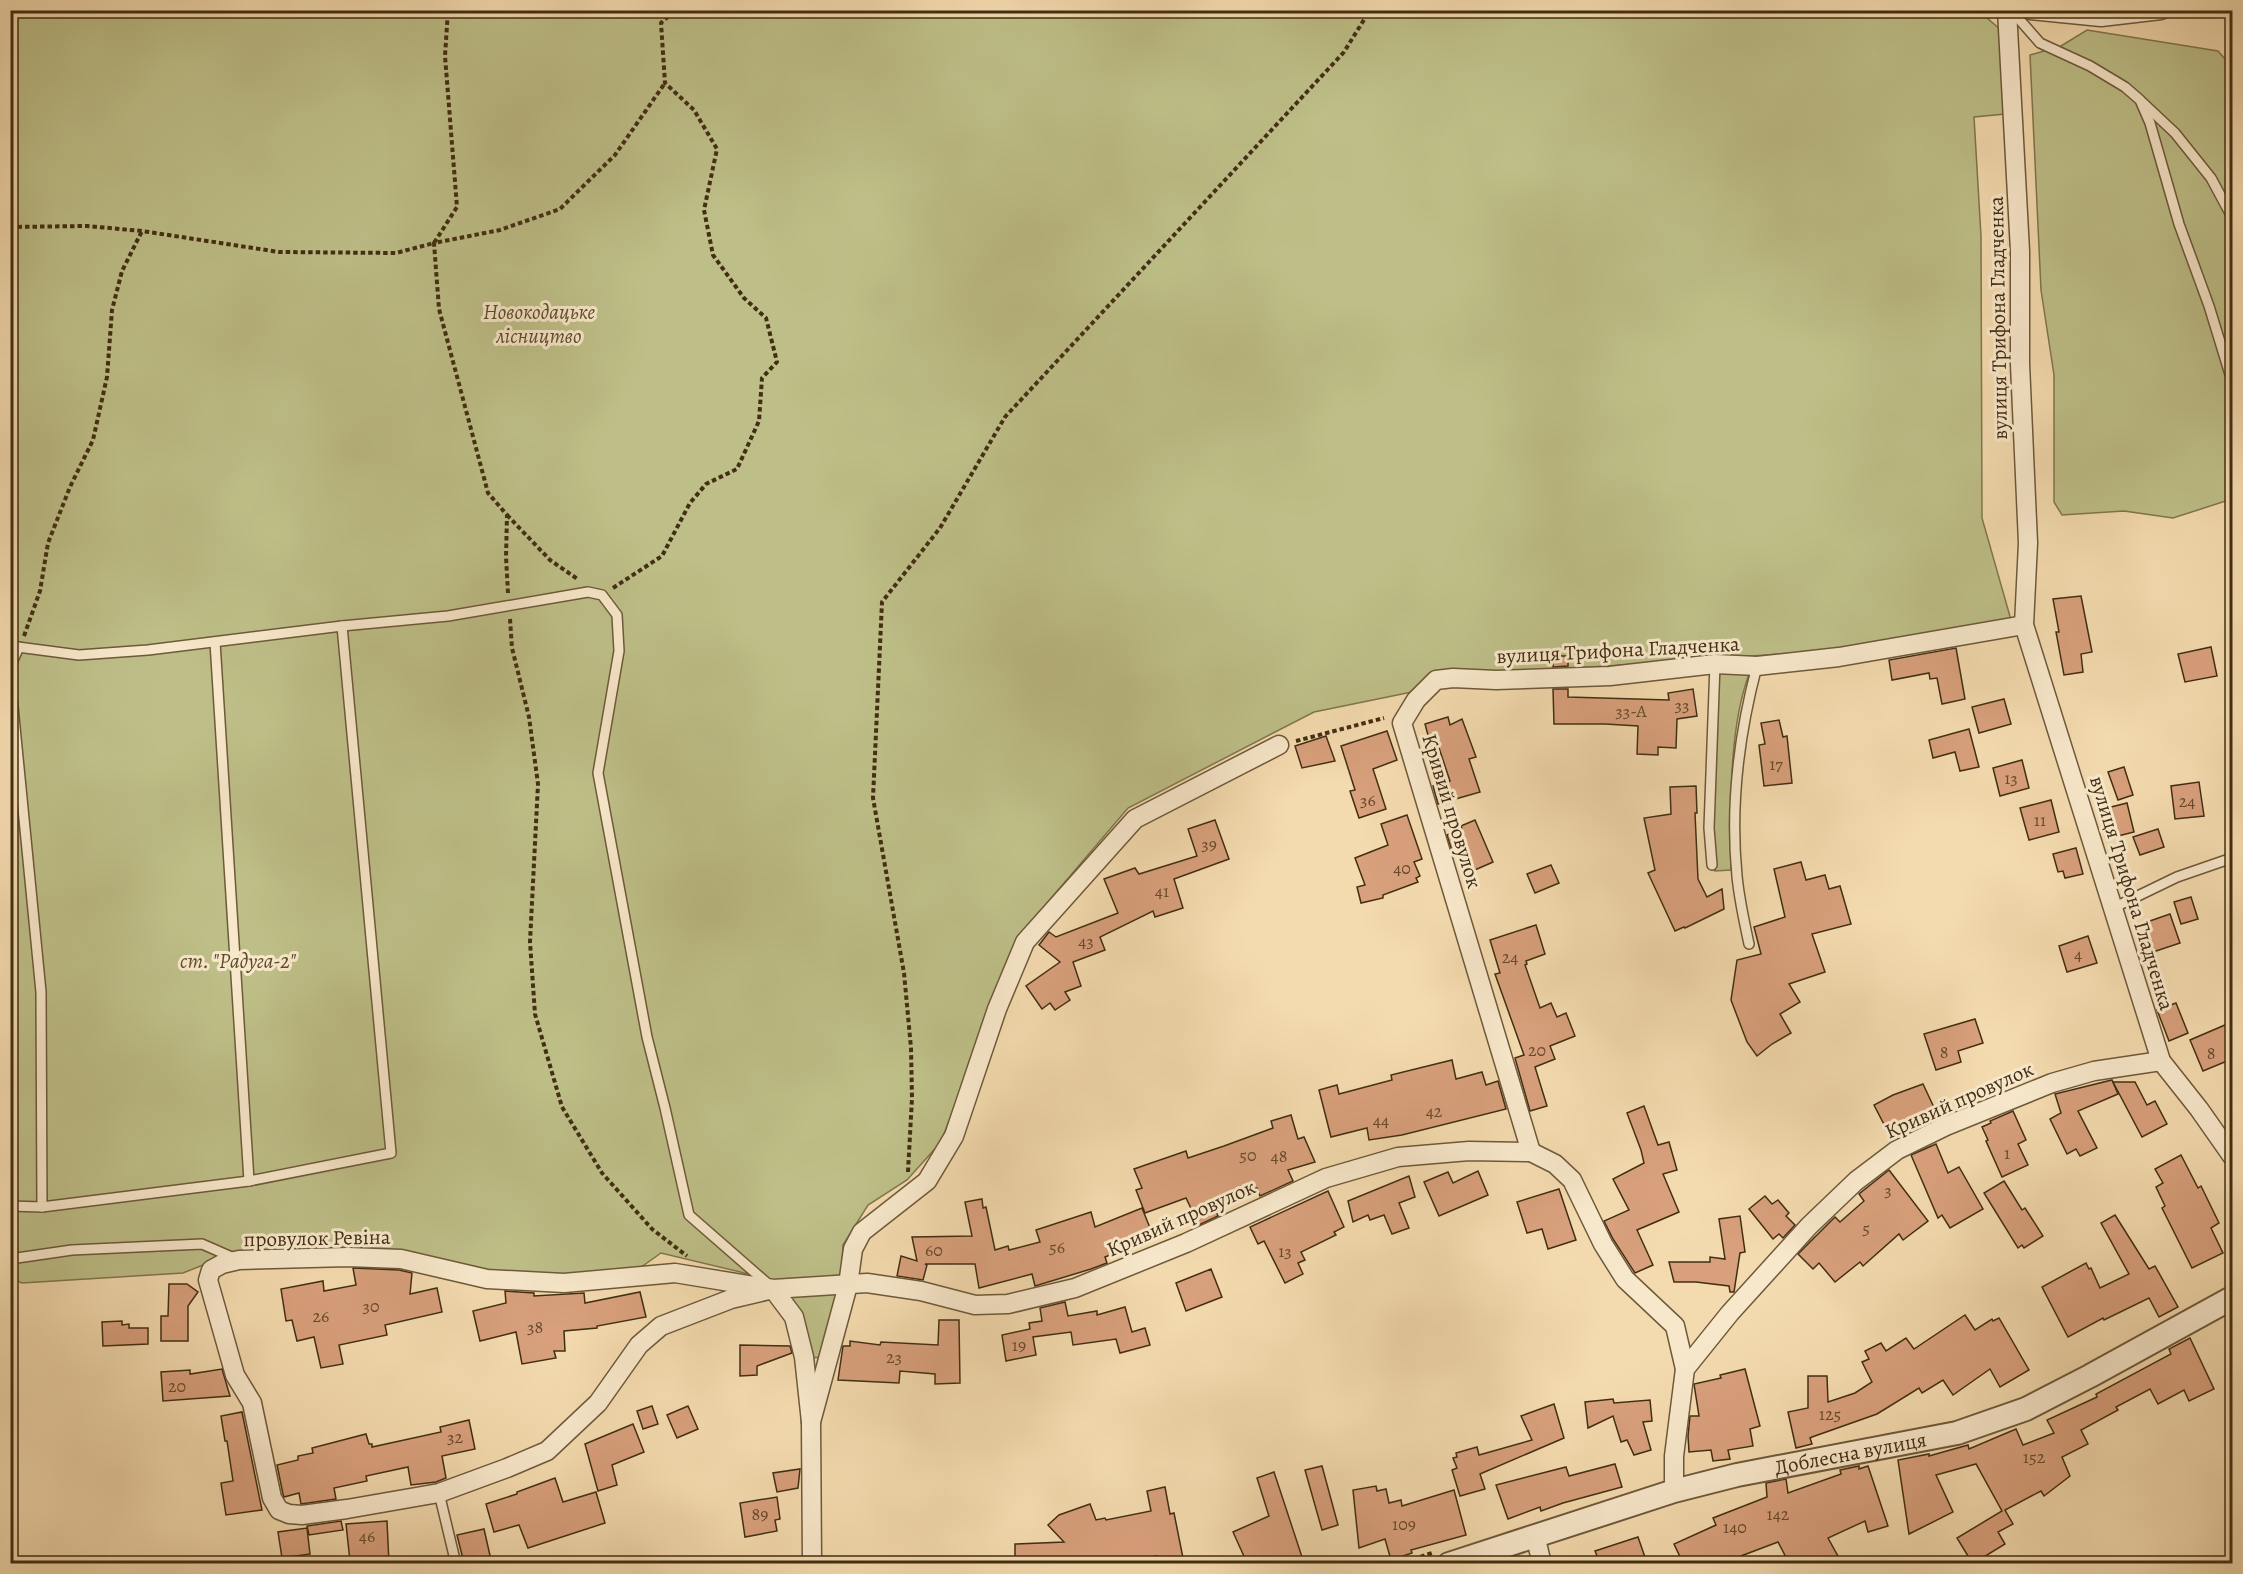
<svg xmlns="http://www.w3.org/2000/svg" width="2243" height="1574" viewBox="0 0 2243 1574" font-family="Alegreya,serif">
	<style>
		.green { fill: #bebf88; stroke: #80764e; stroke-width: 1.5 }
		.building { fill: #d8a07c; stroke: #422e13; stroke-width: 1.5 }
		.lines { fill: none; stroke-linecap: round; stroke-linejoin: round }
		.service-casing { stroke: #6e593a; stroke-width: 12 }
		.minor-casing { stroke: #6e593a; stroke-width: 21 }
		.tertiary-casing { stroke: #6e593a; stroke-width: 26 }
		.path { stroke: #422e13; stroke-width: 4; stroke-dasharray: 4.5 3; stroke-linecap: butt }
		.service { stroke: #f8e8cb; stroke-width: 9 }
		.minor { stroke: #f8e8cb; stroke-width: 18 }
		.tertiary { stroke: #f8e8cb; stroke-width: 22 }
		.labels { text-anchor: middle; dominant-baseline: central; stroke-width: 6; stroke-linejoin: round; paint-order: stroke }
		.number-label { font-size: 18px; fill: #684a2d }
		.park-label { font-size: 21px; font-style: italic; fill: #5b4b2a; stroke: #f8e8cb }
		.street-label { font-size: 21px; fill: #422e13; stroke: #f8e8cb }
	</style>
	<rect width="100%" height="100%" fill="#f4dbaf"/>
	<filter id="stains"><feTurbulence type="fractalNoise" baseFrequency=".00333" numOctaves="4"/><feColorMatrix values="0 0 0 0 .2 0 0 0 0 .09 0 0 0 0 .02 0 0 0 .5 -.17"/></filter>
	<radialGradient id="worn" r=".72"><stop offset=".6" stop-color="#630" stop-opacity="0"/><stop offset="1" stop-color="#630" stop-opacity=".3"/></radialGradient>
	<g class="green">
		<path d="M10 11H1979L2001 30 2005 114 1974 117 1981 236 1982 518 2011 620 1837 650 1505 673 1314 712 1128 808 1018 937 941 1142 907 1180 868 1205 843 1245 840 1299 823 1357 810 1358 804 1319 778 1281 661 1253 637 1270 568 1278 486 1274 398 1251 213 1261 183 1273 22 1283 10 1278Z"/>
		<path d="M2087 30 2218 51 2232 67V499L2173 518 2124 511 2062 515 2054 502V375L2041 290 2030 55 2061 46Z"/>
		<path d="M1723 672 1749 674C1728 731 1731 809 1731 870L1715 871 1712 827 1718 675Z"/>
	</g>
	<g class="building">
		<path d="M2081 596 2092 652 2081 654 2083 672 2064 675 2056 632H2059L2053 599Z"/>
		<path d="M2211 647 2217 676 2185 682 2178 654Z"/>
		<path d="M1956 648 1965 699 1942 704 1937 678 1930 679 1929 673 1892 680 1889 660Z"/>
		<path d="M1553 656H1568V666L1553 667Z"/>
		<path d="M1553 689H1568V697L1669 700 1668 693 1693 689 1697 716 1677 719 1676 748 1658 747V755L1637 754 1638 726 1605 724H1554Z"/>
		<path d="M2004 699 2011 724 1979 733 1972 707Z"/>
		<path d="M1448 717 1450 725 1462 719 1476 757 1469 759 1480 792 1438 804 1433 786 1450 781 1439 748 1432 750 1425 724Z"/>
		<path d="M1779 720 1783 737 1787 736 1792 783 1764 786 1759 745 1765 744 1761 723Z"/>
		<path d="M1969 729 1979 767 1960 771 1955 752 1933 758 1929 740Z"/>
		<path d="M1387 731 1397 760 1373 769 1386 809 1359 818 1350 791 1355 790 1341 746Z"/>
		<path d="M1326 736 1335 761 1302 768 1295 746Z"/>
		<path d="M2022 760 2029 788 2000 796 1993 768Z"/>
		<path d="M2124 767 2133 795 2118 800 2108 772Z"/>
		<path d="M2199 782 2204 816 2175 819 2171 786Z"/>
		<path d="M1696 786 1697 813H1695L1698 879 1707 897 1722 889 1724 909 1685 928 1684 927 1675 931 1648 873 1655 870 1644 818 1671 814 1670 787Z"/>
		<path d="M2051 800 2059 832 2029 840 2020 808Z"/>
		<path d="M2127 803 2134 832 2106 839 2099 810Z"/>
		<path d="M1407 815 1422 859 1414 862 1420 876 1416 878 1418 882 1383 895V898L1361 903 1357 887 1365 885 1355 858 1388 845 1381 824Z"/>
		<path d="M1215 820 1229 859 1174 879 1183 908 1155 917 1153 911 1100 937 1105 950 1073 962 1081 986 1065 992 1070 1000 1055 1010 1050 1003 1042 1009 1026 986 1060 962 1039 945 1049 932 1056 937 1118 913 1104 879 1135 868 1139 874 1197 856 1188 829Z"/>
		<path d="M1475 820 1493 862 1468 873 1458 849 1452 851 1447 835 1462 829 1461 826Z"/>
		<path d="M2158 829 2164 847 2140 855 2133 837Z"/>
		<path d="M2076 848 2083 874 2065 878 2063 871 2058 872 2053 854Z"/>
		<path d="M1801 862 1806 880 1825 875 1829 889 1840 886 1851 924 1812 934 1825 972 1789 984 1800 1002 1780 1014 1791 1033 1772 1044 1757 1056 1747 1042 1731 1000 1737 960 1761 954 1754 927 1785 917 1774 869Z"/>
		<path d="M1551 865 1559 883 1535 893 1527 874Z"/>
		<path d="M2191 897 2198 919 2181 924 2174 902Z"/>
		<path d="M2170 914 2180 943 2153 952 2144 923Z"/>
		<path d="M1536 925 1545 954 1526 961 1527 964 1525 965 1540 1008 1551 1003 1557 1017 1566 1013 1575 1036 1550 1046 1555 1059 1535 1067 1547 1106 1530 1111 1515 1058 1524 1055 1495 974 1500 973 1490 940Z"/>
		<path d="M2088 936 2097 963 2067 972 2059 946Z"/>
		<path d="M2176 1003 2188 1033 2169 1041 2157 1010Z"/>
		<path d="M1975 1019 1983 1043 1958 1051 1961 1062 1936 1070 1924 1034Z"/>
		<path d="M2232 1022V1059L2203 1071 2190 1040Z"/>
		<path d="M1452 1060 1456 1079 1482 1072 1486 1085 1498 1081 1506 1109 1402 1135 1369 1140 1367 1128 1331 1137 1319 1090 1337 1085 1339 1094 1392 1080 1391 1075Z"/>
		<path d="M2112 1080 2118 1094 2078 1111 2097 1148 2080 1156 2076 1149 2067 1154 2050 1119 2061 1113 2055 1094Z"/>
		<path d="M2113 1082H2135L2147 1105 2155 1101 2167 1124 2142 1137Z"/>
		<path d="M1923 1084 1938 1116 1903 1135 1900 1129 1889 1134 1874 1105 1893 1095Z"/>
		<path d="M1644 1106 1658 1145 1669 1142 1677 1170 1663 1174 1679 1212 1637 1230 1653 1265 1635 1273 1613 1239 1604 1221 1629 1210 1613 1179 1644 1163 1641 1150 1627 1113Z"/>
		<path d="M2013 1111 2026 1140 2018 1144 2028 1165 2002 1177 1986 1141 1988 1140 1982 1127 1991 1123 1990 1121Z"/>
		<path d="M1291 1115 1298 1139 1304 1137 1315 1162 1288 1170 1293 1181 1260 1196 1257 1188 1213 1204 1218 1216 1199 1225 1186 1198 1145 1213 1136 1190 1142 1188 1134 1169 1186 1151 1188 1158 1224 1146 1273 1128 1271 1121Z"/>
		<path d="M1936 1144 1948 1173 1959 1167 1983 1209 1950 1228 1942 1215 1938 1218 1911 1155Z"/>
		<path d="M2181 1155 2198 1188 2201 1186 2219 1223 2211 1228 2223 1253 2192 1268 2162 1208 2165 1206 2156 1187 2163 1183 2155 1169Z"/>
		<path d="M1889 1170 1928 1221 1903 1240 1899 1234 1863 1266 1860 1262 1835 1282 1819 1263 1813 1269 1798 1254 1835 1217 1840 1222 1864 1201 1859 1194Z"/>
		<path d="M1478 1171 1488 1195 1439 1216 1424 1182 1448 1172 1453 1183Z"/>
		<path d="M1409 1176 1415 1197 1399 1203 1409 1228 1392 1234 1384 1215 1370 1220 1368 1215 1353 1222 1348 1201Z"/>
		<path d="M2004 1181 2022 1210 2025 1208 2043 1236 2024 1248 2022 1245 2018 1248 1984 1193Z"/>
		<path d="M1559 1189 1576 1240 1548 1249 1542 1229 1527 1233 1517 1202Z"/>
		<path d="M1328 1191 1344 1227 1334 1232 1336 1235 1301 1252 1305 1260 1298 1263 1303 1274 1285 1283 1264 1241 1258 1244 1250 1227Z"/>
		<path d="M1765 1196 1772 1204 1778 1200 1789 1213 1786 1216 1795 1225 1783 1238 1779 1234 1773 1239 1749 1209Z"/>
		<path d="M982 1199 983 1208 986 1207 995 1250 1008 1246 1009 1250 1040 1242 1036 1230 1091 1212 1095 1227 1142 1208 1154 1238 1105 1257 1107 1263 1091 1269 1035 1286 1032 1274 979 1288 975 1264H925L927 1265 923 1280 897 1276 901 1256 917 1261 912 1237 972 1236 965 1202Z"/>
		<path d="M2115 1215 2149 1269 2155 1266 2178 1307 2159 1317 2149 1298 2104 1320 2103 1318 2068 1337 2042 1287 2086 1263 2089 1269 2091 1268 2100 1288 2129 1274 2101 1223Z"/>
		<path d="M1740 1216 1745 1252 1740 1253 1734 1292H1730L1729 1286 1696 1282H1674L1669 1262H1710V1257L1725 1259 1719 1219Z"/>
		<path d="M353 1268 399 1270 412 1273 410 1294 437 1288 442 1312 385 1325 387 1335 339 1345 343 1364 321 1368 314 1337 297 1341 292 1320 286 1321 281 1289 323 1281 324 1291 356 1285Z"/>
		<path d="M1211 1269 1222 1297 1186 1311 1176 1283Z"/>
		<path d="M169 1284H187L198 1292 188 1306V1341H161V1316H168Z"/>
		<path d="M505 1291 534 1293V1296L584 1293 585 1303 640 1292 646 1317 597 1326V1328L564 1331 565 1351H554L556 1358 522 1364 516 1332 480 1341 473 1311 506 1303Z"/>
		<path d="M1065 1302 1068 1316 1097 1311V1315L1125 1307 1132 1332 1145 1328 1150 1345 1120 1353 1116 1339 1073 1345 1071 1332 1033 1337 1036 1355 1006 1361 1002 1335 1030 1329 1029 1323 1042 1321 1040 1308Z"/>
		<path d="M1965 1315 1975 1330 1992 1319 1993 1321 1999 1318 2029 1370 2000 1387 1990 1369 1953 1395 1943 1380 1922 1393 1919 1388 1877 1414 1812 1437 1810 1438 1812 1444 1796 1448 1788 1412 1808 1408V1376H1827L1828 1402 1855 1393 1872 1382 1862 1362 1869 1359 1865 1351 1881 1343 1886 1351 1906 1338 1914 1349Z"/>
		<path d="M939 1320H959L960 1383 935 1384V1374L900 1371 899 1383 838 1380 843 1346H850V1341L880 1345 881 1342 938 1345Z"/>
		<path d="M122 1321V1325L129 1324V1328H148V1344L103 1346 102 1322Z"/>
		<path d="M2190 1338 2214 1389 2189 1401 2184 1390 2158 1404 2150 1389 2116 1407 2118 1410 2081 1430 2088 1444 2062 1457 2070 1476 2044 1496 2041 1491 2005 1510 2013 1524 1998 1532 2005 1544 1979 1560 1978 1558 1971 1561 1957 1538 2002 1511 1976 1464 1936 1475 1953 1512 1909 1534 1898 1460 1929 1454V1456L1968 1445 1969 1449 2016 1429 2023 1445 2054 1433 2047 1420 2097 1397 2096 1394 2171 1354 2169 1349Z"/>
		<path d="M740 1345 790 1346 792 1353 757 1366V1375L740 1376Z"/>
		<path d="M222 1369 230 1396 163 1401 161 1372 190 1370V1374Z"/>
		<path d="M1745 1369 1760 1426 1750 1429 1753 1446 1728 1450 1730 1459 1713 1461 1711 1450 1689 1452 1688 1436 1690 1416H1699L1694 1384 1721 1378 1720 1375Z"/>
		<path d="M1613 1399 1614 1403 1650 1400 1652 1421 1643 1422 1651 1450 1634 1455 1627 1440 1621 1442 1613 1416 1588 1428 1585 1402Z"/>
		<path d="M1554 1404 1564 1438 1480 1474 1485 1489 1460 1496 1452 1470 1457 1468 1453 1458 1457 1457 1456 1453 1477 1447 1479 1455 1532 1440 1521 1416Z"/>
		<path d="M652 1406 658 1424 643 1429 637 1411Z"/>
		<path d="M688 1406 698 1429 677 1438 667 1415Z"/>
		<path d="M242 1412 262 1510 226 1515 221 1483 233 1481 227 1441H225L221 1416Z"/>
		<path d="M469 1420 475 1449 442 1456 446 1478 436 1482 411 1485 408 1467 366 1476 367 1481 334 1488 336 1499 301 1504 299 1493 284 1497 283 1494 277 1465 298 1460V1456L313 1453 312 1448 366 1434 369 1444H372V1447L441 1432 440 1427Z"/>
		<path d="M633 1424 644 1452 612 1465 617 1485 598 1491 585 1444Z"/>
		<path d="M1615 1464 1622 1487 1563 1503 1541 1511 1540 1507 1508 1519 1496 1485 1566 1467 1569 1476Z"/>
		<path d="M1322 1466 1338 1525 1322 1530 1305 1470Z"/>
		<path d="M1859 1466V1469L1868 1466 1888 1526 1868 1532 1865 1521 1828 1538 1839 1558 1828 1563H1789L1778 1542 1741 1556 1745 1563H1683L1674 1544 1716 1525 1713 1518 1767 1497 1766 1483 1786 1479 1788 1493 1841 1474 1840 1470Z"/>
		<path d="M800 1469 798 1488 777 1492 773 1473Z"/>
		<path d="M1274 1472 1304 1563H1247L1233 1532 1269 1516 1257 1478Z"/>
		<path d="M555 1478 563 1502 596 1492 605 1523 528 1548 519 1525 494 1532 486 1504 517 1494V1492Z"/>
		<path d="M1376 1486 1377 1491 1386 1489 1389 1503 1401 1500 1402 1506 1454 1490 1466 1535 1411 1550 1412 1553 1391 1560 1385 1539 1359 1548 1353 1490Z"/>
		<path d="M1165 1487 1170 1514 1174 1513 1183 1558 1159 1563 1157 1556 1124 1563H1015V1544L1064 1542 1048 1525 1059 1515 1090 1504 1096 1520 1105 1518 1106 1520 1151 1511 1147 1491Z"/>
		<path d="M777 1497 780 1519 775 1520 777 1531 745 1537 740 1503Z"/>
		<path d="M341 1521 343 1530 309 1535 307 1526Z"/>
		<path d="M387 1521 389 1563H370V1560L350 1561 346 1524Z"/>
		<path d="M307 1528 310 1554 282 1558 278 1532Z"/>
		<path d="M484 1529 491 1560 475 1563H464L457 1535Z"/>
		<path d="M1638 1537 1647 1563H1600L1595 1551Z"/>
	</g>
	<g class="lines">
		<defs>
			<g id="service">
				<path d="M2011 10 2040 43 2090 66 2125 87 2140 100 2150 123 2179 224 2209 306 2232 381"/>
				<path d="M2142 102 2175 133 2211 178 2232 217"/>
				<path d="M215 642 249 1181"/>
				<path d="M10 646 79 655 148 650 342 626 448 616 588 592 602 595 617 615 619 651 598 773 647 1037 665 1108 689 1215 768 1284"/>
				<path d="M10 667 19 647"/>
				<path d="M10 676 41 992 42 1207"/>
				<path d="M1712 865 1709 828 1715 664"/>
				<path d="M2113 908 2177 877 2232 858"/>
				<path d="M1749 944C1744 921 1739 898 1737 876 1730 805 1739 734 1757 666"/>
				<path d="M10 1206 42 1207 249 1181 391 1153 342 626"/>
				<path d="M10 1259 72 1250 202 1244 234 1258"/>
				<path d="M439 1493 456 1564"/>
			</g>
			<g id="minor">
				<path d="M2007 10 2020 251V364L2028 543 2024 625 2161 1061 2199 1109 2232 1156"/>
				<path d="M2030 10 2101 17 2161 10"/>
				<path d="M1531 1152 1402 723 1416 700 1436 680 1453 678 1496 680 1610 676 1715 664 1757 666 1839 657 2024 625"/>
				<path d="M811 1422 804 1357 794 1317 773 1289 731 1299 661 1326 639 1345 598 1403 547 1451 507 1468 439 1493 347 1509 302 1515 289 1514 279 1510 272 1498 252 1403 235 1375 208 1280 211 1270 222 1264 239 1260 348 1257 401 1259 487 1279 564 1283 675 1273 773 1289 867 1283 921 1291 975 1305 1008 1304 1075 1288 1186 1243 1326 1178 1398 1157 1469 1151 1531 1152 1555 1164 1572 1180 1603 1244 1625 1279 1675 1326 1685 1369"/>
				<path d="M1674 1491V1456L1685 1369 1730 1313 1809 1226 1856 1181 1897 1150 1946 1126 2052 1083 2094 1071 2161 1061"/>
				<path d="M1535 1535 1542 1564"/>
				<path d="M812 1564 811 1422 848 1285 853 1249 862 1232 927 1181 954 1136 997 1009 1025 942 1135 819 1279 745"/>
			</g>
			<g id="tertiary">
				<path id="s1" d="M1449 1564 1674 1491 1737 1475 1957 1433 2026 1409 2090 1376 2232 1298"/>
			</g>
		</defs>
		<use href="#service" class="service-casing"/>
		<use href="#minor" class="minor-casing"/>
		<use href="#tertiary" class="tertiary-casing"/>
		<g class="path">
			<path d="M10 227 87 226 142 231 279 252 396 253 434 243 457 207 445 56 448 10"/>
			<path d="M507 515 550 560 579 580"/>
			<path d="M613 588 662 556 690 503 706 484 737 469 759 421 762 378 777 362 766 318 744 298 713 255 704 210 717 149 694 110 665 83 661 23 675 10"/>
			<path d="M508 593 506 557 507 515 488 493 439 309 434 243 500 230 560 209 615 155 665 83"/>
			<path d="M510 619 512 648 529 717 538 784 530 942 535 1014 562 1107 602 1173 652 1229 687 1256"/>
			<path d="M24 636 40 591 48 543 70 487 93 440 107 377 112 310 122 271 142 231"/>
			<path d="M1296 741 1384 718"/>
			<path d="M908 1172 912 1098 911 1048 904 973 873 798 882 602 940 528 1005 417 1344 52 1370 10"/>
			<path d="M1399 1564 1432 1553"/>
		</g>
		<use href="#service" class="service"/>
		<use href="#minor" class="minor"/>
		<use href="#tertiary" class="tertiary"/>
	</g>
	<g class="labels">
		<g class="number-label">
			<text x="1682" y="705">33</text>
			<text x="1631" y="711">33-А</text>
			<text x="1776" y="764">17</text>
			<text x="2011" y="778">13</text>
			<text x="1368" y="800">36</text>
			<text x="2187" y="801">24</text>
			<text x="2040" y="820">11</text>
			<text x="1209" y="844">39</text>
			<text x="1402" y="868">40</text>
			<text x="1162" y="891">41</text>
			<text x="1086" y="941">43</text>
			<text x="2078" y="954">4</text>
			<text x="1510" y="957">24</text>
			<text x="1537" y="1050">20</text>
			<text x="1944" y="1052">8</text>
			<text x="2211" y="1053">8</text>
			<text x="1434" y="1111">42</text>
			<text x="1381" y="1120">44</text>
			<text x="2007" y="1153">1</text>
			<text x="1248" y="1155">50</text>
			<text x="1279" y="1156">48</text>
			<text x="1888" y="1190">3</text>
			<text x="1866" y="1228">5</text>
			<text x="1057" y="1247">56</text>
			<text x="934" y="1250">60</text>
			<text x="1285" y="1251">13</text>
			<text x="371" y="1306">30</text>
			<text x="321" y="1316">26</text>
			<text x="535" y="1327">38</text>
			<text x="1019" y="1345">19</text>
			<text x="894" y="1357">23</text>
			<text x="177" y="1386">20</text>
			<text x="1830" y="1414">125</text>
			<text x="455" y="1437">32</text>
			<text x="2034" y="1457">152</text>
			<text x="760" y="1514">89</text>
			<text x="1778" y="1514">142</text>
			<text x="1404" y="1524">109</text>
			<text x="1735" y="1527">140</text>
			<text x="367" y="1536">46</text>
		</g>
		<g class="park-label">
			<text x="539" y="312">Новокодацьке<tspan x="539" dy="24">лісництво</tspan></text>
			<text x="238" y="961">ст. "Радуга-2"</text>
		</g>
		<g class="street-label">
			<text transform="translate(1998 318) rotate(-91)">вулиця Трифона Гладченка</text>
			<text transform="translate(1618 650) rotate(-3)">вулиця Трифона Гладченка</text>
			<text transform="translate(1452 811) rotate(73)">Кривий провулок</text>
			<text transform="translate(2132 893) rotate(73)">вулиця Трифона Гладченка</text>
			<text transform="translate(1959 1100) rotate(-24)">Кривий провулок</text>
			<text transform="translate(1181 1218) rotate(-24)">Кривий провулок</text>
			<text transform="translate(317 1238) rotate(-1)">провулок Ревіна</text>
			<text stroke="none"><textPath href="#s1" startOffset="417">Доблесна вулиця</textPath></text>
		</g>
	</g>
	<rect width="2243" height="1574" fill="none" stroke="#f4dbaf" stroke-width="36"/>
	<rect x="12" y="12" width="2219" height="1550" fill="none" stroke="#422e13" stroke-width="3"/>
	<rect x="18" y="18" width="2207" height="1538" fill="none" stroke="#422e13" stroke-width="1.5"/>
	<rect width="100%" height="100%" filter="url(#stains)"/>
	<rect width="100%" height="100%" fill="url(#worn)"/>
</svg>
